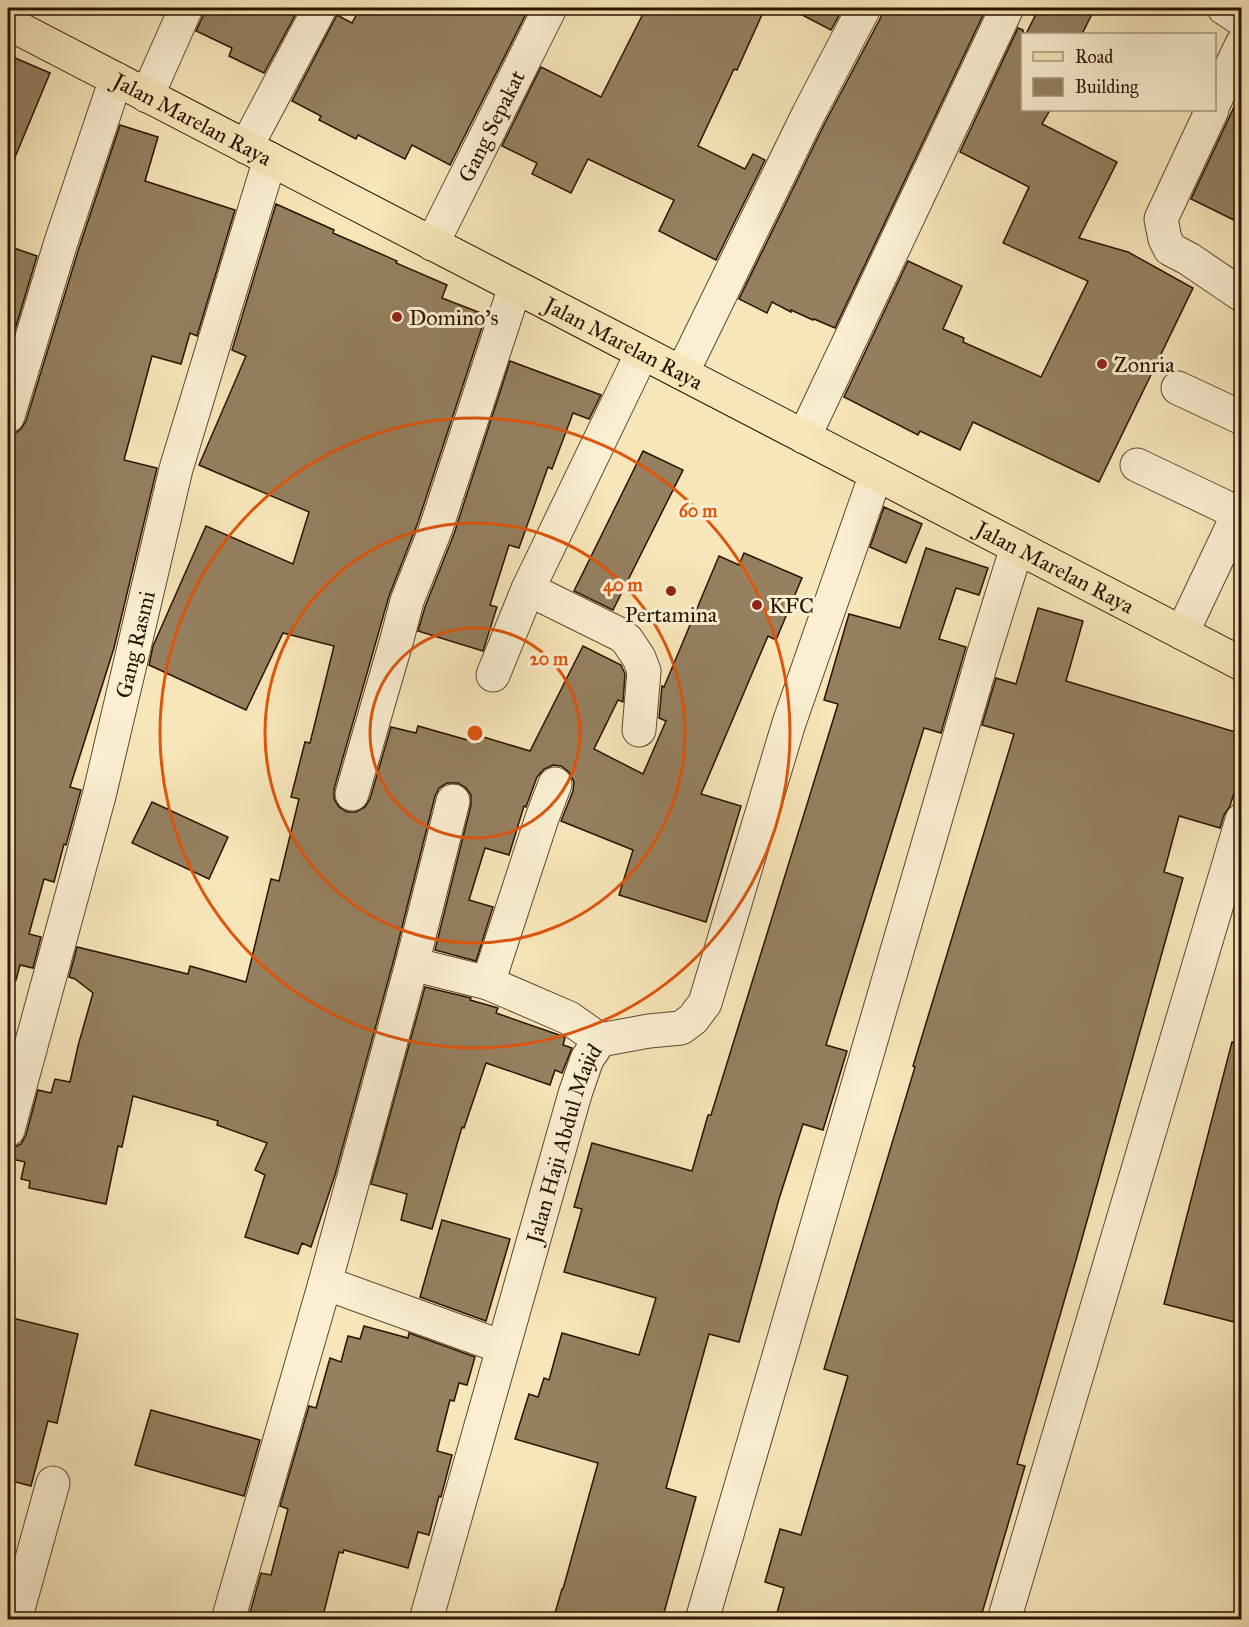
<svg xmlns="http://www.w3.org/2000/svg" width="1249" height="1627" viewBox="0 0 1249 1627" font-family="'IM FELL Great Primer',serif">
	<style>
		.building { fill: #958060; stroke: #2b1200; stroke-width: 1.5 }
		.lines { fill: none; stroke-linecap: round; stroke-linejoin: round }
		.minor-casing { stroke: #5e472e; stroke-width: 35 }
		.major-casing { stroke: #2b1200; stroke-width: 35 }
		.minor { stroke: #faefd2; stroke-width: 33 }
		.major { stroke: #f7e6b9; stroke-width: 33 }
		.ring { fill: none; stroke: #df550b; stroke-width: 3 }
		.poi-dot { fill: #8f2418; stroke: #faefd2; stroke-width: 2 }
		.labels { text-anchor: middle; dominant-baseline: central; stroke-width: 6; stroke-linejoin: round; paint-order: stroke }
		.street-label { font-size: 22px; fill: #2b1200; stroke: #faefd2 }
		.poi-label { font-size: 22px; fill: #2b1200; stroke: #faefd2; text-anchor: start }
		.centre { fill: #df550b; stroke: #faefd2; stroke-width: 3 }
		.ring-label { font-size: 18px; text-anchor: middle; font-weight: bold; fill: #df550b; stroke: #faefd2; stroke-width: 6; stroke-linejoin: round; paint-order: stroke }
	</style>
	<rect width="100%" height="100%" fill="#f7e6b9"/>
	<filter id="stains"><feTurbulence type="fractalNoise" baseFrequency=".00333" numOctaves="4"/><feColorMatrix values="0 0 0 0 .2 0 0 0 0 .09 0 0 0 0 .02 0 0 0 .5 -.17"/></filter>
	<radialGradient id="worn" r=".72"><stop offset=".6" stop-color="#630" stop-opacity="0"/><stop offset="1" stop-color="#630" stop-opacity=".3"/></radialGradient>
	<g class="building">
		<path d="M146 8H166L162 15Z"/>
		<path d="M204 8H299L264 73 229 56 232 48 196 31 203 16Z"/>
		<path d="M360 8H529L450 165 412 145 405 159 358 135 356 139 319 120 321 116 292 101 337 15 352 23Z"/>
		<path d="M646 8H765L737 70 734 69 698 146 745 169 753 154 765 160 716 260 659 231 674 200 588 159 571 193 532 174 537 163 502 146 541 67 601 97Z"/>
		<path d="M789 8H843L831 30Z"/>
		<path d="M883 8H977L985 11 835 328 814 319 813 320 791 310V312L772 302 767 313 739 299 826 121 881 17Z"/>
		<path d="M1039 8H1095L1082 34H1026Z"/>
		<path d="M1018 28 1023 30V110H1050L1042 124 1117 162 1079 238 1128 252 1193 288 1099 482 973 422 960 450 920 431 918 435 844 397 908 261 962 286 943 329 964 338 963 342 1041 377 1088 281 1003 243 1029 187 960 152Z"/>
		<path d="M8 55 50 73 8 174Z"/>
		<path d="M1242 90V224L1191 199Z"/>
		<path d="M120 125 158 137 145 181 235 210 197 336 190 333 181 364 152 356 124 460 157 468 114 648 70 787 81 790 66 845 64 844 54 882 44 879 29 934 41 937 33 968 20 965 16 980 8 978V454L14 434 21 429 26 421 79 248Z"/>
		<path d="M276 204 334 230 333 233 397 261 396 263 447 285 442 298 486 315 418 522 389 596 334 789V799L339 807 347 812H356L365 807 370 799 391 727 416 733 418 726 478 743 480 736 530 751 583 646 621 665 625 674 623 702 618 700 594 749 643 774 666 721 659 718 662 686 664 687 719 556 739 565 744 553 802 578 776 640 768 636 701 794 741 806 706 922 619 895 633 850 561 821 573 791 574 782 569 772 561 766 553 765 544 769 537 777 526 807 524 806 509 855 485 848 469 900 493 907 476 961 435 950 471 805V795L466 788 458 783H447L439 788 435 796 394 959 335 1175 311 1247 302 1243 298 1254 245 1237 265 1175 255 1170 267 1143 217 1125 218 1121 133 1096 122 1147 118 1146 106 1204 29 1188 30 1181 21 1179 25 1162 12 1159 13 1155 8 1154V1148H13L21 1144 26 1135 38 1090 51 1093 55 1079 70 1082 78 1046 93 993 75 979 69 977 77 947 188 974 190 966 246 982 271 879 279 881 299 799 291 797 305 742 310 743 334 646 283 633 246 710 149 665 153 646 206 526 293 564 309 512 199 465 246 356 232 350Z"/>
		<path d="M8 246 37 256 8 353Z"/>
		<path d="M510 361 601 395 589 419 573 413 552 469 548 467 519 548 509 545 490 605 497 607 483 651 418 631 425 607 454 534Z"/>
		<path d="M643 451 683 470 613 610 574 591Z"/>
		<path d="M884 507 922 524 906 563 870 547Z"/>
		<path d="M926 548 988 568 979 595 956 588 939 639 966 647 941 733 924 728 826 1045 847 1051 823 1130 803 1124 779 1199 739 1342 709 1334 666 1488 696 1497 662 1620H553L562 1589H563L598 1463 515 1439 529 1394 538 1397 544 1378 549 1380 562 1333 639 1355 656 1298 564 1272 582 1209 574 1207 592 1143 692 1171 708 1115H711L838 704 824 700 849 614 900 628Z"/>
		<path d="M1038 608 1083 621 1066 681 1242 734V767L1230 806 1224 815 1220 828 1179 816 1164 872 1183 878 1076 1260 1017 1464 1025 1466 980 1620H775L784 1588 765 1582 780 1529 801 1535 848 1376 824 1369 915 1067 913 1066 1014 734 982 725 996 678 1016 684Z"/>
		<path d="M152 802 228 837 209 879 132 843Z"/>
		<path d="M425 987 471 998 470 1000 498 1008 496 1013 562 1036 565 1038 563 1045 572 1048 562 1073 555 1070 550 1085 486 1063 464 1128 462 1127 432 1229 401 1220 407 1194 371 1184Z"/>
		<path d="M1232 1042 1242 1043V1324L1164 1304Z"/>
		<path d="M442 1220 510 1239 486 1321 420 1297Z"/>
		<path d="M8 1317 78 1334 57 1423 48 1421 31 1486 8 1480Z"/>
		<path d="M364 1326 408 1338 409 1333 475 1357 467 1385 459 1383 454 1401 450 1400 437 1451 452 1455 441 1497 439 1496 429 1535 418 1532 408 1568 344 1550 343 1553 339 1552 322 1620H248L261 1573 271 1575 288 1509 280 1506 309 1406 316 1408 330 1358 341 1362 348 1336 360 1339Z"/>
		<path d="M151 1410 260 1440 244 1496 135 1465Z"/>
	</g>
	<g class="lines">
		<defs>
			<g id="minor">
				<path d="M1224 8 1242 20"/>
				<path d="M147 96 186 8"/>
				<path d="M1214 103 1242 44"/>
				<path d="M1212 110 1161 219 1165 239 1170 249 1189 259 1242 295"/>
				<path d="M246 147 320 8"/>
				<path id="s1" d="M432 244 550 8"/>
				<path d="M682 373 809 113 864 8"/>
				<path d="M1178 388 1242 418"/>
				<path d="M8 416 61 242 116 79"/>
				<path d="M804 437 1007 8"/>
				<path d="M1137 465 1238 513"/>
				<path d="M528 589 621 635 627 640 639 658 644 671 639 730"/>
				<path d="M1182 633 1242 506"/>
				<path d="M493 675 528 589 642 353"/>
				<path d="M352 794 397 639 407 601 436 528 515 287"/>
				<path d="M412 964 453 801"/>
				<path d="M488 983 542 818 555 784"/>
				<path id="s2" d="M8 1130 99 796 176 469 270 159"/>
				<path d="M325 1283 502 1347"/>
				<path d="M15 1620 53 1483"/>
				<path d="M228 1620 325 1283 412 964 488 983 569 1018 600 1040"/>
				<path id="s3" d="M426 1620 575 1094 587 1059 600 1040 649 1031 681 1028 693 1019 705 1003 789 723 876 474"/>
				<path d="M702 1620 983 656 1017 547"/>
				<path d="M1004 1620 1242 820"/>
			</g>
			<g id="major">
				<path id="s4" d="M8 23 1242 664"/>
			</g>
		</defs>
		<use href="#minor" class="minor-casing"/>
		<use href="#major" class="major-casing"/>
		<use href="#minor" class="minor"/>
		<use href="#major" class="major"/>
	</g>
	<g class="ring">
		<circle cx="475" cy="733" r="105"/>
		<circle cx="475" cy="733" r="210"/>
		<circle cx="475" cy="733" r="315"/>
	</g>
	<g class="poi-dot">
		<circle cx="397" cy="317" r="6"/>
		<circle cx="1102" cy="364" r="6"/>
		<circle cx="671" cy="591" r="6"/>
		<circle cx="757" cy="605" r="6"/>
	</g>
	<g class="labels">
		<g class="street-label">
			<text stroke="none"><textPath href="#s4" startOffset="208">Jalan Marelan Raya</textPath></text>
			<text stroke="none"><textPath href="#s1" startOffset="132">Gang Sepakat</textPath></text>
			<text stroke="none"><textPath href="#s4" startOffset="694">Jalan Marelan Raya</textPath></text>
			<text stroke="none"><textPath href="#s4" startOffset="1180">Jalan Marelan Raya</textPath></text>
			<text stroke="none"><textPath href="#s2" startOffset="502">Gang Rasmi</textPath></text>
			<text stroke="none"><textPath href="#s3" startOffset="496">Jalan Haji Abdul Majid</textPath></text>
		</g>
		<g class="poi-label">
			<text x="409" y="317">Domino's</text>
			<text x="1114" y="364">Zonria</text>
			<text x="769" y="605">KFC</text>
			<text x="671" y="614" text-anchor="middle">Pertamina</text>
		</g>
	</g>
	<circle cx="475" cy="733" r="9" class="centre"/>
	<g class="ring-label">
		<text x="698" y="517">60 m</text>
		<text x="623" y="591">40 m</text>
		<text x="549" y="665">20 m</text>
	</g>
	<rect width="1249" height="1627" fill="none" stroke="#f7e6b9" stroke-width="30"/>
	<rect x="9" y="9" width="1231" height="1609" fill="none" stroke="#2b1200" stroke-width="3"/>
	<rect x="15" y="15" width="1219" height="1597" fill="none" stroke="#2b1200" stroke-width="1.5"/>
	<rect x="1021" y="33" width="195" height="78" fill="#faefd2" stroke="#a7977e" stroke-width="1.5"/>
	<rect x="1033" y="52" width="30" height="9" fill="#f7e6b9" stroke="#a7977e" stroke-width="1.5"/>
	<text x="1075" y="63" font-size="18" fill="#2b1200">Road</text>
	<rect x="1033" y="78" width="30" height="18" fill="#958060" stroke="#a7977e" stroke-width="1.5"/>
	<text x="1075" y="93" font-size="18" fill="#2b1200">Building</text>
	<rect width="100%" height="100%" filter="url(#stains)"/>
	<rect width="100%" height="100%" fill="url(#worn)"/>
</svg>
